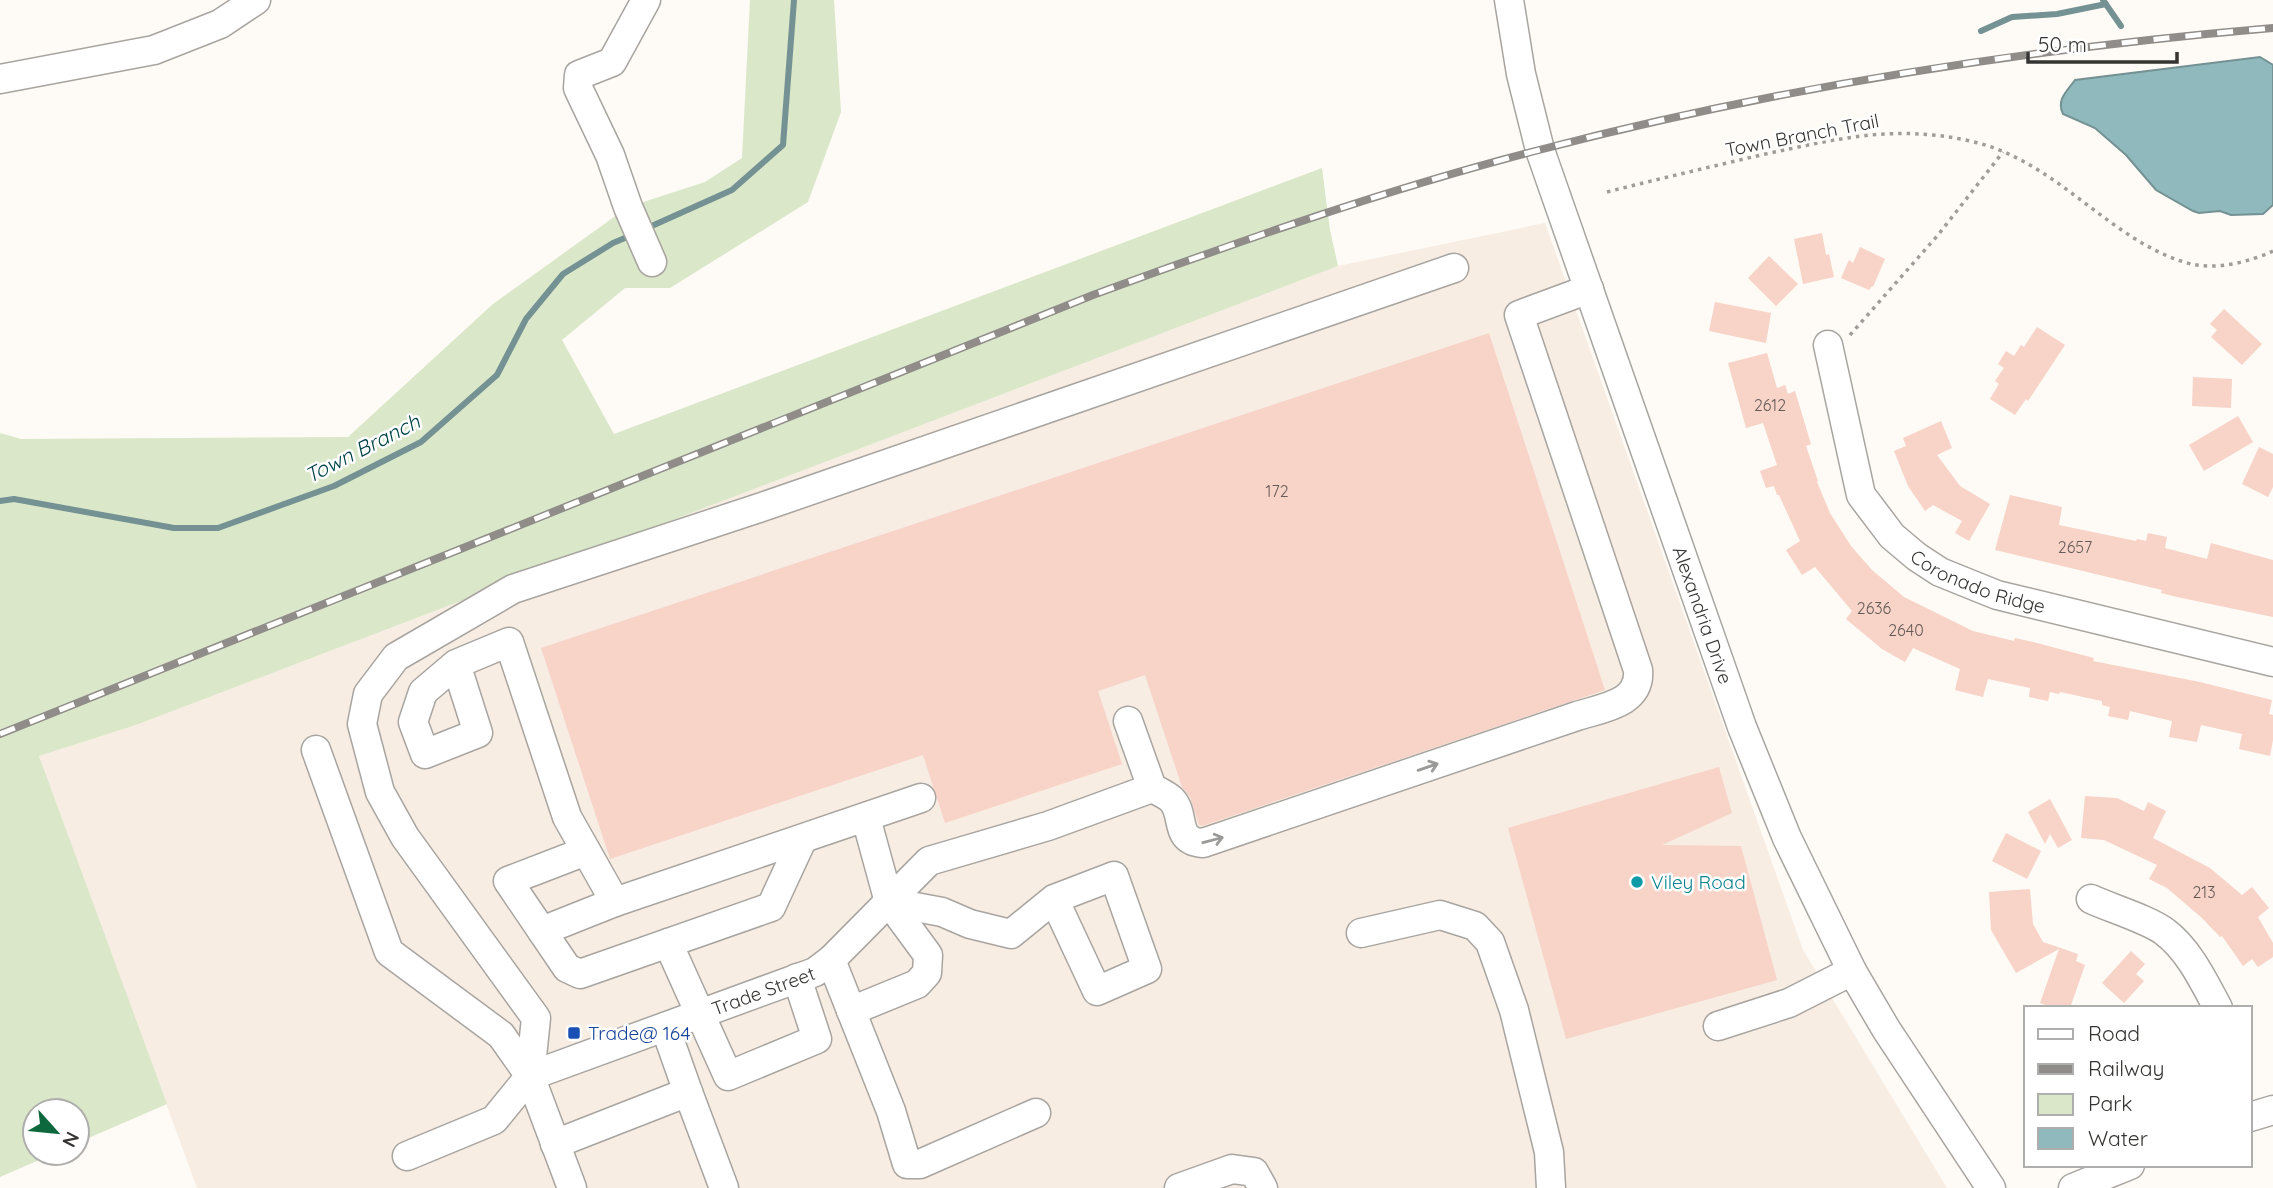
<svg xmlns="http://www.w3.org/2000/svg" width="2273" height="1188" viewBox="0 0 2273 1188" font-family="Quicksand,sans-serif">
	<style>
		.built { fill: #f7ede3 }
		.green { fill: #dae7c8 }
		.water { fill: #8fb9bd; stroke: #749193; stroke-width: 2 }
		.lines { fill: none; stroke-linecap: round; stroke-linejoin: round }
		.stream { stroke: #749193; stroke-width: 6 }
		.building { fill: #f8d3c7 }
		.minor-casing { stroke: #a8a4a0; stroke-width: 31 }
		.path { stroke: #9f9d99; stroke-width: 3.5; stroke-dasharray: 3.5 5; stroke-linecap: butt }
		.minor { stroke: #fff; stroke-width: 28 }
		.rail-casing { stroke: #8f8c89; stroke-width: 8 }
		.rail { stroke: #fff; stroke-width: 5; stroke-dasharray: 16; stroke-linecap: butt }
		.oneway { stroke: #9a9a98 }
		.culture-dot { fill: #0f9aa8; stroke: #fff; stroke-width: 2.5 }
		.transit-dot { fill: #1a4fb4; stroke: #fff; stroke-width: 2.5 }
		.labels { text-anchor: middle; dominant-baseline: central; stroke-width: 5; stroke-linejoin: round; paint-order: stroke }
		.number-label { font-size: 16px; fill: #665c57 }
		.street-label { font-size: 19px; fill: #353432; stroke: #fff }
		.culture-label { font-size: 19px; fill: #0d838f; stroke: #fff; text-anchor: start }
		.transit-label { font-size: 19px; fill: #164399; stroke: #fff; text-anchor: start }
		.water-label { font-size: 21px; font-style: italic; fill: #004348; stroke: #fff }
	</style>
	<rect width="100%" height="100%" fill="#fefaf5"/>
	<path class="built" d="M1545 223 1803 950 1947 1188H197L39 756 136 725 1338 266Z"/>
	<path class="green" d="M750 0H834L841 112 808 202 670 288H625L562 340 614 434 1322 168 1330 230 1338 266 136 725 39 756 167 1104 77 1143V1111H35V1153H55L0 1177V433L21 439 348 437 493 304 628 207 705 182 742 158Z"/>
	<path class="water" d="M2260 57 2273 65V205L2263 214 2231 215 2220 211 2199 213 2193 211 2156 190 2126 155 2095 128 2063 114C2056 100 2067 91 2075 80Z"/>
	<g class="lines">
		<g class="stream">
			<path d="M2103 0 2121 26"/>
			<path d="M1981 31 2012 17 2057 14 2106 4"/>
			<path d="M645 229 732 190 783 145 794 0"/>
			<path d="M0 501 14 499 174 528H218L334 486 421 442 497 375 526 319 563 274 613 243 632 235"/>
		</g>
	</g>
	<g class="building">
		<path d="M1822 233 1826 255 1829 254 1834 277 1803 284 1794 239Z"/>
		<path d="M1860 247 1885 259 1873 287 1872 286 1869 290 1841 278 1849 260 1853 263Z"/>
		<path d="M1769 256 1798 284 1776 306 1748 278Z"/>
		<path d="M1715 302 1771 313 1766 343 1709 331Z"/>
		<path d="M2224 309 2262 344 2242 365 2211 337 2217 330 2210 324Z"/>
		<path d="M2037 327 2065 345 2028 401 2026 399 2015 415 1990 399 1999 384 1995 381 2004 368 1998 364 2006 351 2014 356 2021 345 2024 347Z"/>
		<path d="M1489 333 1605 690 1202 826 1199 825 1190 797 1182 787 1145 675 1098 691 1122 764 945 823 923 755 610 859 541 648Z"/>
		<path d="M1767 353 1777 388 1785 385 1788 394 1795 391 1811 444 1806 446 1818 481 1817 482 1830 513 1851 546 1872 570 1904 597 1973 631 2014 641 2015 638 2033 642 2094 658 2093 661 2200 682 2272 700 2269 714 2273 715V740L2270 756 2239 749 2242 734 2201 725 2197 742 2169 737 2172 721 2130 711 2128 720 2108 716 2110 707 2102 705V701L2060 692 2059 694 2050 692 2048 701 2029 697 2030 688 1988 679 1983 697 1955 690 1960 669 1913 648 1905 662 1882 649 1846 619 1852 611 1815 567 1802 575 1786 550 1800 541 1779 495H1777L1774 486 1766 488 1760 471 1777 465 1763 423 1746 428 1728 363Z"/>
		<path d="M2193 377 2232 379 2231 408 2192 406Z"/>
		<path d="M2238 416 2253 442 2204 471 2189 445Z"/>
		<path d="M1941 421 1952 448 1937 455 1960 486 1990 504 1969 541 1955 533 1962 521 1933 505 1925 511 1908 486 1894 451 1906 446 1903 438Z"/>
		<path d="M2259 447 2273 454V487L2268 497 2242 484Z"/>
		<path d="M2010 495 2062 507 2059 525 2136 541 2137 539 2146 541 2148 533 2167 537 2165 548 2207 559 2211 543 2273 560V617L2177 597 2161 593 2162 590 1995 550Z"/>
		<path d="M1719 767 1732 813 1662 845 1741 846 1777 980 1566 1039 1508 828Z"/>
		<path d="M2085 796 2117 798 2144 811 2148 802 2166 811 2153 838 2210 868 2242 895 2252 887 2269 908 2258 917 2273 943V957L2258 967 2252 959 2243 966 2222 936 2220 937 2202 918 2167 888 2149 879 2157 865 2104 840 2081 838Z"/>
		<path d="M2050 799 2072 840 2058 848 2050 834 2045 844 2028 812Z"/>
		<path d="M2006 833 2041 851 2027 879 1992 861Z"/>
		<path d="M2030 889 2033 924 2043 942 2078 954 2076 961 2085 965 2070 1008H2053L2040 1003 2059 949 2016 973 1991 930 1989 892Z"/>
		<path d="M2131 951 2145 964 2136 974 2144 981 2124 1003 2102 983Z"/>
	</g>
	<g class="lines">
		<defs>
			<g id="minor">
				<path d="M646 0 612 62 579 75 578 88 610 155 628 207 652 262"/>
				<path id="s1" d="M1509 0 1521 74 1540 150 1742 727 1787 838 1852 971 1886 1029 1991 1188"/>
				<path d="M0 79 154 50 220 24 256 0"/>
				<path id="s2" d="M1828 345 1861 495 1892 536 1917 557 1940 572 1997 595 2273 662"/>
				<path d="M456 664 478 733 425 754 413 722 423 692 456 664 509 642 567 817 615 902 921 798"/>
				<path d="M316 750 389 952 501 1035 530 1076"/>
				<path d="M1152 788C1158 791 1167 795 1172 800 1186 815 1173 841 1203 843L1577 716C1602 708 1641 704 1638 670L1519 315 1589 289"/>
				<path d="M586 851 508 881 567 968 580 974 771 907 802 840"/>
				<path d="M2091 899C2110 908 2150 920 2165 932 2189 950 2204 982 2218 1008"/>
				<path d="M889 902 942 912 970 924 1011 934 1054 899 1114 876 1147 969 1097 991 1054 899"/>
				<path d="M542 931 615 902"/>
				<path d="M1361 933 1440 915 1475 926 1490 942 1514 1010 1549 1152 1551 1188"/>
				<path d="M668 943 728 1076 817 1039 797 978"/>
				<path d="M831 960 891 1111 907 1164H920L1036 1113"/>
				<path d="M851 1011 917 984 927 973 928 955 889 902 866 818"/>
				<path d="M1718 1026 1789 1003 1852 971"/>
				<path d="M688 1092 724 1188"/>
				<path d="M2250 1117 2273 1110"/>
				<path d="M555 1144 688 1092 665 1027"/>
				<path d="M407 1156 494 1120 530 1076 536 1018 405 837 380 792 362 724 368 694 396 657 513 589 759 508 1454 268"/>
				<path id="s3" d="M572 1188 530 1076 815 972 831 960 929 861 1048 826 1152 788 1128 721"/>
				<path d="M1179 1188 1232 1169 1254 1172 1263 1188"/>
				<path d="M2073 1188 2130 1165"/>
			</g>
		</defs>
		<use href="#minor" class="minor-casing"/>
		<g class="path">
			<path d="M1607 192C1658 179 1710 167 1761 155 1836 139 1894 124 1970 141 2058 160 2110 243 2191 264 2217 270 2249 262 2273 251"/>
			<path d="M1850 335 1938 235 2003 152"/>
		</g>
		<use href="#minor" class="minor"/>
		<defs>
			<path id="rail" d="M0 734 1093 295C1240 241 1387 189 1539 150 1780 87 2025 49 2273 28"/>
		</defs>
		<use href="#rail" class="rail-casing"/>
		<use href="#rail" class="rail"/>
	</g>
	<defs><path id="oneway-shaft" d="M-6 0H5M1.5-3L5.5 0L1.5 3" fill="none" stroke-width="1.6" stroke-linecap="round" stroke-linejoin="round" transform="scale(1.75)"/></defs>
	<g class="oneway">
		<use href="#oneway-shaft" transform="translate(1428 767) rotate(-19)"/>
		<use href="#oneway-shaft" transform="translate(1213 840) rotate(-15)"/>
	</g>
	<circle class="culture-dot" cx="1637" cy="882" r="7"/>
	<rect class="transit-dot" x="567" y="1026" width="14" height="14" rx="3.5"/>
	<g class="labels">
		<g class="number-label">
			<text x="1770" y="405">2612</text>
			<text x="1277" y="491">172</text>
			<text x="2075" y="547">2657</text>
			<text x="1874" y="608">2636</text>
			<text x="1906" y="630">2640</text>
			<text x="2204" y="892">213</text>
		</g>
		<g class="street-label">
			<text transform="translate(1802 135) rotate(-11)">Town Branch Trail</text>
			<text stroke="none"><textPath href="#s2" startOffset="304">Coronado Ridge</textPath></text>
			<text stroke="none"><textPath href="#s1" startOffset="646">Alexandria Drive</textPath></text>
			<text stroke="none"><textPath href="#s3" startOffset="368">Trade Street</textPath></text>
		</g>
		<g class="culture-label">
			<text x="1651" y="882">Viley Road</text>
		</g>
		<g class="transit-label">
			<text x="588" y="1033">Trade@ 164</text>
		</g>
		<g class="water-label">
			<text transform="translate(362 448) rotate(-27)">Town Branch</text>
		</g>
	</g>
	<rect x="2024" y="1006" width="228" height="161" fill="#ffffff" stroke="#aeaead" stroke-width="2"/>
	<rect x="2038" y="1029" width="35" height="10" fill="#ffffff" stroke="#aeaead" stroke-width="2"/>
	<text x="2088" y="1041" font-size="21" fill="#353432">Road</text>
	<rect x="2038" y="1064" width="35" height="10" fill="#8f8c89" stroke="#aeaead" stroke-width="2"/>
	<text x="2088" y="1076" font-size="21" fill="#353432">Railway</text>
	<rect x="2038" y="1094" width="35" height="21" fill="#dae7c8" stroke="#aeaead" stroke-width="2"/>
	<text x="2088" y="1111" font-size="21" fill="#353432">Park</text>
	<rect x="2038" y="1128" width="35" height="21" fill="#8fb9bd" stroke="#aeaead" stroke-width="2"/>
	<text x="2088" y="1146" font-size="21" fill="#353432">Water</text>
	<g transform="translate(56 1132) rotate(117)"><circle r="33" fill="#ffffff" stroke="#aeaead" stroke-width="2"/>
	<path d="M0-5L12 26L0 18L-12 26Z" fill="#0d693d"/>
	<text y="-10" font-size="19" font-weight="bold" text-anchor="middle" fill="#353432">N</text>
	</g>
	<path d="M2028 52v10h149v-10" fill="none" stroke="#353432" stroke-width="3.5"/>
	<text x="2038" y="52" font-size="21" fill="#353432" stroke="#ffffff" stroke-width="5" paint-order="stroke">50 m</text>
</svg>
